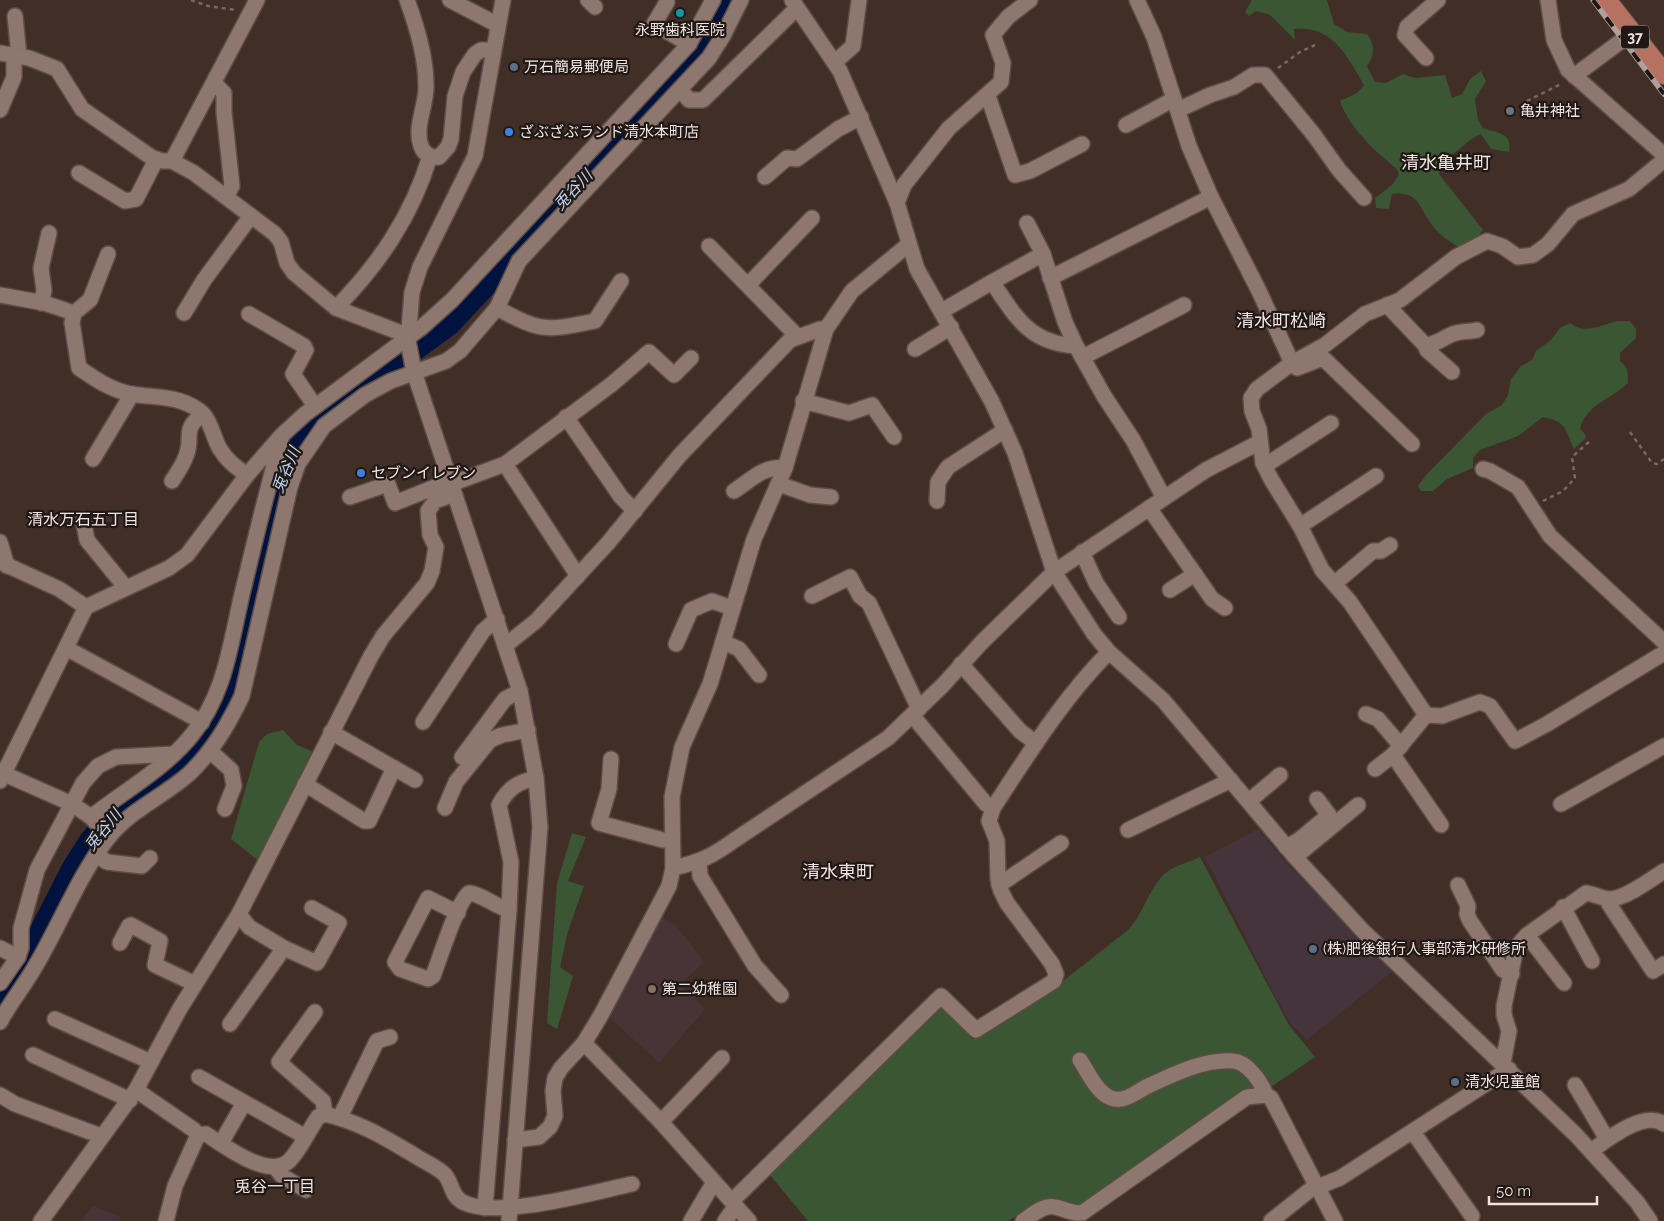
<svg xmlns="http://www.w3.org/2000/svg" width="1664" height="1221" viewBox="0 0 1664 1221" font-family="Raleway,'Noto Sans JP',sans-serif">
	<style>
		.commercial { fill: #46343c }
		.education { fill: #483436 }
		.green { fill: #3b5632 }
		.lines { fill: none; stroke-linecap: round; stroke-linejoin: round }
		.river { stroke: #00123e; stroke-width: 26 }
		.minor-casing { stroke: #5b4c45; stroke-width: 18 }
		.major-casing { stroke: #5b4c45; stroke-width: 22 }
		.path { stroke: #796862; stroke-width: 2.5; stroke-dasharray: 4 4; stroke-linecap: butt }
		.minor { stroke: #8d776f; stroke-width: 15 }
		.major { stroke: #b67160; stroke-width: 20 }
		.rail-casing { stroke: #aea09a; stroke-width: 5.5 }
		.rail { stroke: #201815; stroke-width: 4; stroke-dasharray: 11; stroke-linecap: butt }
		.culture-dot { fill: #0f9aa8; stroke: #201815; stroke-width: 2 }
		.service-dot { fill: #5c6f8a; stroke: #201815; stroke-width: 2 }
		.worship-dot { fill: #6b7280; stroke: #201815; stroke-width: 2 }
		.shop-dot { fill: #3f7fe0; stroke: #201815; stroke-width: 2 }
		.education-dot { fill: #8d6e63; stroke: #201815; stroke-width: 2 }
		.labels { text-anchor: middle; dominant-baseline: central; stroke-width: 4.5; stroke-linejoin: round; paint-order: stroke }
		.shield { fill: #201815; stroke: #b2a7a3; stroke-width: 1 }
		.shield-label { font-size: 14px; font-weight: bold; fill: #f0e4e0 }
		.poi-label { font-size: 15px; fill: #f0e4e0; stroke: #201815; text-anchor: start }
		.water-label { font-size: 16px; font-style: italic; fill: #c0d2f2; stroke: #201815 }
		.neighbourhood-label { font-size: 16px; fill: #f0e4e0; stroke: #201815 }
		.quarter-label { font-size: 18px; fill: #f0e4e0; stroke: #201815 }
	</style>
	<rect width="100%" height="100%" fill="#402e27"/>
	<path class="commercial" d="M1258 829 1282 858 1315 892 1395 969 1307 1040 1290 1023 1276 998 1205 857Z"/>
	<g class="education">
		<path d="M660 913 669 923 675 924 704 962 680 985 705 1009 659 1063 607 1015Z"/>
		<path d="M93 1206 120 1217 119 1221H81Z"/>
	</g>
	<g class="green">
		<path d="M1252 0H1327L1334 24 1347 32 1367 34C1375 45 1375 55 1367 66L1375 82 1386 83 1403 74 1415 78 1445 75 1452 98 1462 94 1470 79 1481 71 1486 81 1475 99 1478 120 1483 128C1496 133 1513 132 1509 152L1491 149 1481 134C1464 141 1460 153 1442 159L1439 174 1483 230 1476 239 1460 248C1449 241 1439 235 1432 225 1419 208 1419 190 1392 194L1389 209 1376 208 1375 198 1392 185 1399 175 1397 169C1376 152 1349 128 1340 101L1357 93 1364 85C1347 56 1333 25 1294 29L1295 40 1270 15 1256 11 1249 16 1245 12Z"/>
		<path d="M1618 321H1630L1636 329V338L1620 353V361C1628 367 1628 373 1628 383 1612 399 1585 405 1580 429L1586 435 1585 439 1574 449C1565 429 1567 422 1543 417L1518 436 1480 450 1473 458V468L1447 479 1433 491H1421L1418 486 1427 474 1486 414 1502 405 1508 395 1511 379 1521 366 1532 360 1536 351 1551 340 1560 328 1570 323C1585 335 1601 325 1618 321Z"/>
		<path d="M283 730 297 745 312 751 259 861 231 839 259 742 267 734Z"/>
		<path d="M572 833 586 837 568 881 584 886 568 931 560 967 573 976 557 1029 547 1023 557 883Z"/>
		<path d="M1200 857 1289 1025 1315 1057 1271 1087 1255 1091 1079 1209 1032 1206 1008 1221H808L769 1174 942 1003 972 1039 1063 981 1128 930C1144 914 1149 886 1167 872 1176 865 1190 862 1200 857Z"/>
	</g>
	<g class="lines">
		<path class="river" d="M0 1001 29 958 75 868 91 843 119 809 190 754 223 706 239 659 256 590 271 509 281 474 296 444 322 415 448 323 682 73 715 25 727 0"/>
		<defs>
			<g id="minor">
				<path d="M407 0C417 27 426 56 426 85 427 105 414 126 421 146 424 154 430 158 439 157L448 147 451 139 455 96 463 72 475 54 481 50H493"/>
				<path d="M450 0 498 25"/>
				<path d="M503 0 475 156 420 267 412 292 408 341 414 372 520 691 536 778 540 827 509 1221"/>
				<path d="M588 0 595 7"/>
				<path d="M792 0 840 71 897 203 917 269 992 402 1015 453 1054 572 1094 634 1109 652 1163 700 1295 857 1363 931 1576 1135 1637 1202 1650 1221"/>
				<path d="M1137 0 1154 37 1189 146 1211 197 1259 291 1292 363 1297 368 1323 358 1412 444"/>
				<path d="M1548 0 1554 40 1568 70 1664 155"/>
				<path d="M667 2 654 24 689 44"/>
				<path d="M15 16 19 56"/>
				<path d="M0 53 29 58 57 69 82 109 151 157 162 161H172L194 173 275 234 281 242 287 263 294 273 336 308 409 336"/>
				<path d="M1426 58 1405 35 1407 27 1438 0"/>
				<path d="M835 62 853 46 859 0"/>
				<path d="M1574 76 1632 33"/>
				<path d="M214 83 224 93V112L232 186 226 197"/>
				<path d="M680 89 689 100H703L797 8"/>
				<path d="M988 96 1015 175 1030 171 1082 144"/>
				<path d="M0 110 14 77V55"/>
				<path d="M1178 110 1210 95 1234 87 1253 75H1265L1314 135 1339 170 1364 198"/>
				<path d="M1126 125 1174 99"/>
				<path d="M1664 160 1629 189 1573 214 1548 244 1533 255 1518 257 1502 246 1487 241 1456 257 1400 300 1365 314 1325 345 1292 363 1257 389 1251 398 1252 411 1259 429 1263 463 1271 479 1300 526 1322 570 1350 602 1426 715 1442 716 1480 702 1490 706 1515 741 1547 724 1664 653"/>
				<path d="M172 161 257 0"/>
				<path d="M79 173 125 201 136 199 156 160"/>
				<path d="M765 177 787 158 797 159 838 129 861 117"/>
				<path d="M897 203 904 185 949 128 1001 82 1003 63 993 35 1008 17 1030 0"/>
				<path d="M1027 223 1043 254"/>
				<path d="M709 246 797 336"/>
				<path d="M108 254 90 300 74 313 72 323 79 368C95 379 111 390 131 394 155 398 176 395 197 409 211 417 212 436 220 449 227 461 236 467 247 475"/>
				<path d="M1050 278 1211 197"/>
				<path d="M992 282 1043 254 1065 322 1076 346 1104 396 1133 440 1164 498"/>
				<path d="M748 285 812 218"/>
				<path d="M0 295 44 303 74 313"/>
				<path d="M41 303 44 291 41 268 49 233"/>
				<path d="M1387 305 1425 345C1440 344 1444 336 1456 333 1463 331 1470 332 1477 330"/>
				<path d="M336 308C379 264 412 216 430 156"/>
				<path d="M497 308C541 332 546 331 595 321L621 281"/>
				<path d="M942 311 992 282C1016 317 1029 343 1076 346"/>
				<path d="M184 313 204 280 251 216"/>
				<path d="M249 314 304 346 306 350 293 374 315 406"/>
				<path d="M1425 345 1427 350 1452 372"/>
				<path d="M915 349 951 327"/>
				<path d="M1083 357 1184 305"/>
				<path d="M803 401 849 413 872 405 894 437"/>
				<path d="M566 417 621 497 635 511"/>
				<path d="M93 459 132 394"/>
				<path d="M1263 463H1269L1331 423"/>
				<path d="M505 464 578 576"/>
				<path d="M1483 469 1490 471 1518 487 1550 536 1664 642"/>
				<path d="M172 481C177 473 183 465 186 456 194 436 181 430 203 414"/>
				<path d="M451 484 505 464 612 384 649 352 674 375 691 358"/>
				<path d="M779 484 810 495 831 497"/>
				<path d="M734 491C751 480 764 465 785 468"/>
				<path d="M350 497 388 484 395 503 450 481"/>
				<path d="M937 501 938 482 948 467 1005 430"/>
				<path d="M1149 508 1212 599 1225 608"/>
				<path d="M83 519 87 540 126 588"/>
				<path d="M1300 526 1376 476"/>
				<path d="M0 542 7 566"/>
				<path d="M1082 552 1096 583 1119 617"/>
				<path d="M0 562 59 589 86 607"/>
				<path d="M1334 584 1373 551H1381L1390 545"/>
				<path d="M1170 590 1195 574"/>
				<path d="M812 596 850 577 860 596 869 603 919 709"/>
				<path d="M723 642 739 649 759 675"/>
				<path d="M676 644 691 610 712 601 732 608"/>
				<path d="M506 645 536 621 608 543 680 455 790 340 820 329H826"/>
				<path d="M66 648 202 722"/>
				<path d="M961 664 1020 731 1036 743"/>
				<path d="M1366 714 1378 719 1401 746"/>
				<path d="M912 715 986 804 993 808"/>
				<path d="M423 722 483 631 497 619"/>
				<path d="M210 751 231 770 234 786 225 809"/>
				<path d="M1393 755 1426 715"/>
				<path d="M462 757 505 699 520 691"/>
				<path d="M611 759 609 789 599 823 663 840H671"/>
				<path d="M394 768 415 780"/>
				<path d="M1375 769 1393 755 1441 825"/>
				<path d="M0 772 72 804 91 817"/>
				<path d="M0 781 86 607 169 568 187 555 247 475 282 435 305 414 422 327 452 300 689 44 713 0"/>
				<path d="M305 784 364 821H369L394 768 331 732"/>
				<path d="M1249 801 1280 775"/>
				<path d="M1561 804 1664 746"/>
				<path d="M445 808 456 782 490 740 502 735 528 730"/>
				<path d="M1128 830 1231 780"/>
				<path d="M109 837 91 817C124 791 164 769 191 736 225 695 230 645 242 594 254 543 267 491 281 439"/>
				<path d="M1286 847 1299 840 1329 815 1317 799"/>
				<path d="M97 855 107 862 142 866 150 858"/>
				<path d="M1295 857 1358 805"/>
				<path d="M699 862 700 876 755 966 781 995"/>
				<path d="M673 868C700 862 713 856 736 839L888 738 943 685 982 642 1054 572 1206 470 1260 442"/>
				<path d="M999 885 1061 843"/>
				<path d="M1458 885 1468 906 1467 914 1470 921 1503 970 1512 974"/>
				<path d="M1609 899V904L1653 971 1664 964"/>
				<path d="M1563 907 1592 961"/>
				<path d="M458 913 428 898 395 962 400 969 428 979 433 976C440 958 457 902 469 893 484 895 494 906 509 910"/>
				<path d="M1527 935 1564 983"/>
				<path d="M120 943 129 926 131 925 160 941 155 965 195 984"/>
				<path d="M0 948 18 957"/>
				<path d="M284 948 317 963 339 923 312 908"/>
				<path d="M0 983 18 957 21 948V928L37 870 83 783 98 766 116 757 174 754"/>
				<path d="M315 1012 279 1062 323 1101 325 1114"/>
				<path d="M55 1019 151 1062"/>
				<path d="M0 1022C10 1003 24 986 35 967 60 925 78 877 108 838 130 810 163 797 189 774 213 751 228 725 242 696L290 487 298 464 324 426 365 395 391 381 446 361 460 351 497 308 519 261 709 58 723 36 741 0"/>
				<path d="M230 1024 284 948 249 927 239 914"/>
				<path d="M584 1043 661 1122 749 1221"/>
				<path d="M33 1055 130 1100"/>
				<path d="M1080 1060C1088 1072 1097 1093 1111 1098 1123 1103 1135 1093 1146 1087 1172 1075 1203 1059 1233 1061 1248 1062 1261 1082 1266 1095"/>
				<path d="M1503 1063 1509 1031 1504 1015V1006L1515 953 1520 943 1527 935 1586 893C1594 894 1601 898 1609 899 1623 900 1652 879 1664 871"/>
				<path d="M199 1077 304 1136"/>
				<path d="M1575 1085 1607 1139"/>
				<path d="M136 1090 194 1130 198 1135 175 1186 166 1221"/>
				<path d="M0 1095 15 1104 101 1136"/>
				<path d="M340 1117 377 1041 390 1037"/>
				<path d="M661 1122 722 1058"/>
				<path d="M1413 1132 1472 1216"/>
				<path d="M198 1135 206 1134C225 1146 270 1181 290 1160 301 1148 309 1130 318 1117L325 1114C361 1123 382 1136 414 1155 423 1161 435 1166 443 1173 452 1180 450 1194 461 1201 493 1221 594 1192 632 1184"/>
				<path d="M515 1140 539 1137 550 1127 555 1116 553 1091 555 1078 561 1068 584 1043 601 1015 669 886 673 868 672 797 682 747 710 684 754 539 785 468 826 329 852 291 909 244"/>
				<path d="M221 1143 244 1103"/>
				<path d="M1591 1151C1608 1139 1644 1110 1664 1124"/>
				<path d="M275 1167 282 1176 306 1190"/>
				<path d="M1320 1186 1321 1194 1335 1221"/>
				<path d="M732 1201 941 996 976 1030 1054 981 1056 974 1052 964 1007 903 1001 891 998 879 997 841 989 821 993 808C1028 755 1063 698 1109 652"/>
				<path d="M485 1208 509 910 511 862 499 805C508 788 518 782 536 778"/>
				<path d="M41 1221 136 1090 179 1010 239 914 371 656 383 636 427 583 432 571 436 547 430 535 428 511 435 501 454 494"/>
				<path d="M691 1221 714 1182"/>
				<path d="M725 1221 736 1206"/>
				<path d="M1023 1221C1032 1215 1044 1204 1055 1207 1066 1209 1071 1214 1082 1213L1247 1097 1266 1095 1271 1098 1316 1185"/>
				<path d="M1271 1221 1316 1185 1320 1186 1340 1178 1509 1069"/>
			</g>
			<path id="major" d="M1606 0 1664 74"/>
		</defs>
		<use href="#minor" class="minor-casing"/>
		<use href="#major" class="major-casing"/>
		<g class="path">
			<path d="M191 0 208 6 236 10"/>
			<path d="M1278 68 1300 52 1315 45"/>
			<path d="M1527 101 1561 84"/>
			<path d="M1630 432 1652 463 1657 464 1664 459"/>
			<path d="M1543 501 1563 491 1575 478 1572 457 1591 440"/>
		</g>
		<use href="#minor" class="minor"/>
		<use href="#major" class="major"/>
		<defs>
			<path id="rail" d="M1593 0 1664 94"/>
		</defs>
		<use href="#rail" class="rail-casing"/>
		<use href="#rail" class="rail"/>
	</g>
	<circle class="culture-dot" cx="680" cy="13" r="5"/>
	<g class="service-dot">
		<circle cx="514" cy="67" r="5"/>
		<circle cx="1313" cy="949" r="5"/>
		<circle cx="1455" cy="1082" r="5"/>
	</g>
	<circle class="worship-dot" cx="1510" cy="111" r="5"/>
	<g class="shop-dot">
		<circle cx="509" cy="132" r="5"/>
		<circle cx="361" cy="473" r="5"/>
	</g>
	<circle class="education-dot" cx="652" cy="989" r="5"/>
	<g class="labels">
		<rect class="shield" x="1621" y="25.5" width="28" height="23" rx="4"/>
		<g class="shield-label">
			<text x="1635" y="37">37</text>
		</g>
		<g class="poi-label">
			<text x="680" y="30" text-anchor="middle">永野歯科医院</text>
			<text x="524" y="67">万石簡易郵便局</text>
			<text x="1520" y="111">亀井神社</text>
			<text x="519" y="132">ざぶざぶランド清水本町店</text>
			<text x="371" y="473">セブンイレブン</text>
			<text x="1323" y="949">(株)肥後銀行人事部清水研修所</text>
			<text x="662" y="989">第二幼稚園</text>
			<text x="1465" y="1082">清水児童館</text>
		</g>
		<g class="water-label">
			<text transform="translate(573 190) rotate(-47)">兎谷川</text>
			<text transform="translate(286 470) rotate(-67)">兎谷川</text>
			<text transform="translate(103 830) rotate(-51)">兎谷川</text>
		</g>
		<g class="neighbourhood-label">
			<text x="83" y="519">清水万石五丁目</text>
			<text x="275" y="1186">兎谷一丁目</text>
		</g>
		<g class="quarter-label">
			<text x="1446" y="162">清水亀井町</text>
			<text x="1281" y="320">清水町松崎</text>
			<text x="838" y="871">清水東町</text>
		</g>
	</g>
	<path d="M1489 1196v8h108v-8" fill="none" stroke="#f0e4e0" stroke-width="2.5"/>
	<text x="1496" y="1196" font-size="15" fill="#f0e4e0" stroke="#201815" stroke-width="4" paint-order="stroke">50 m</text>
</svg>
